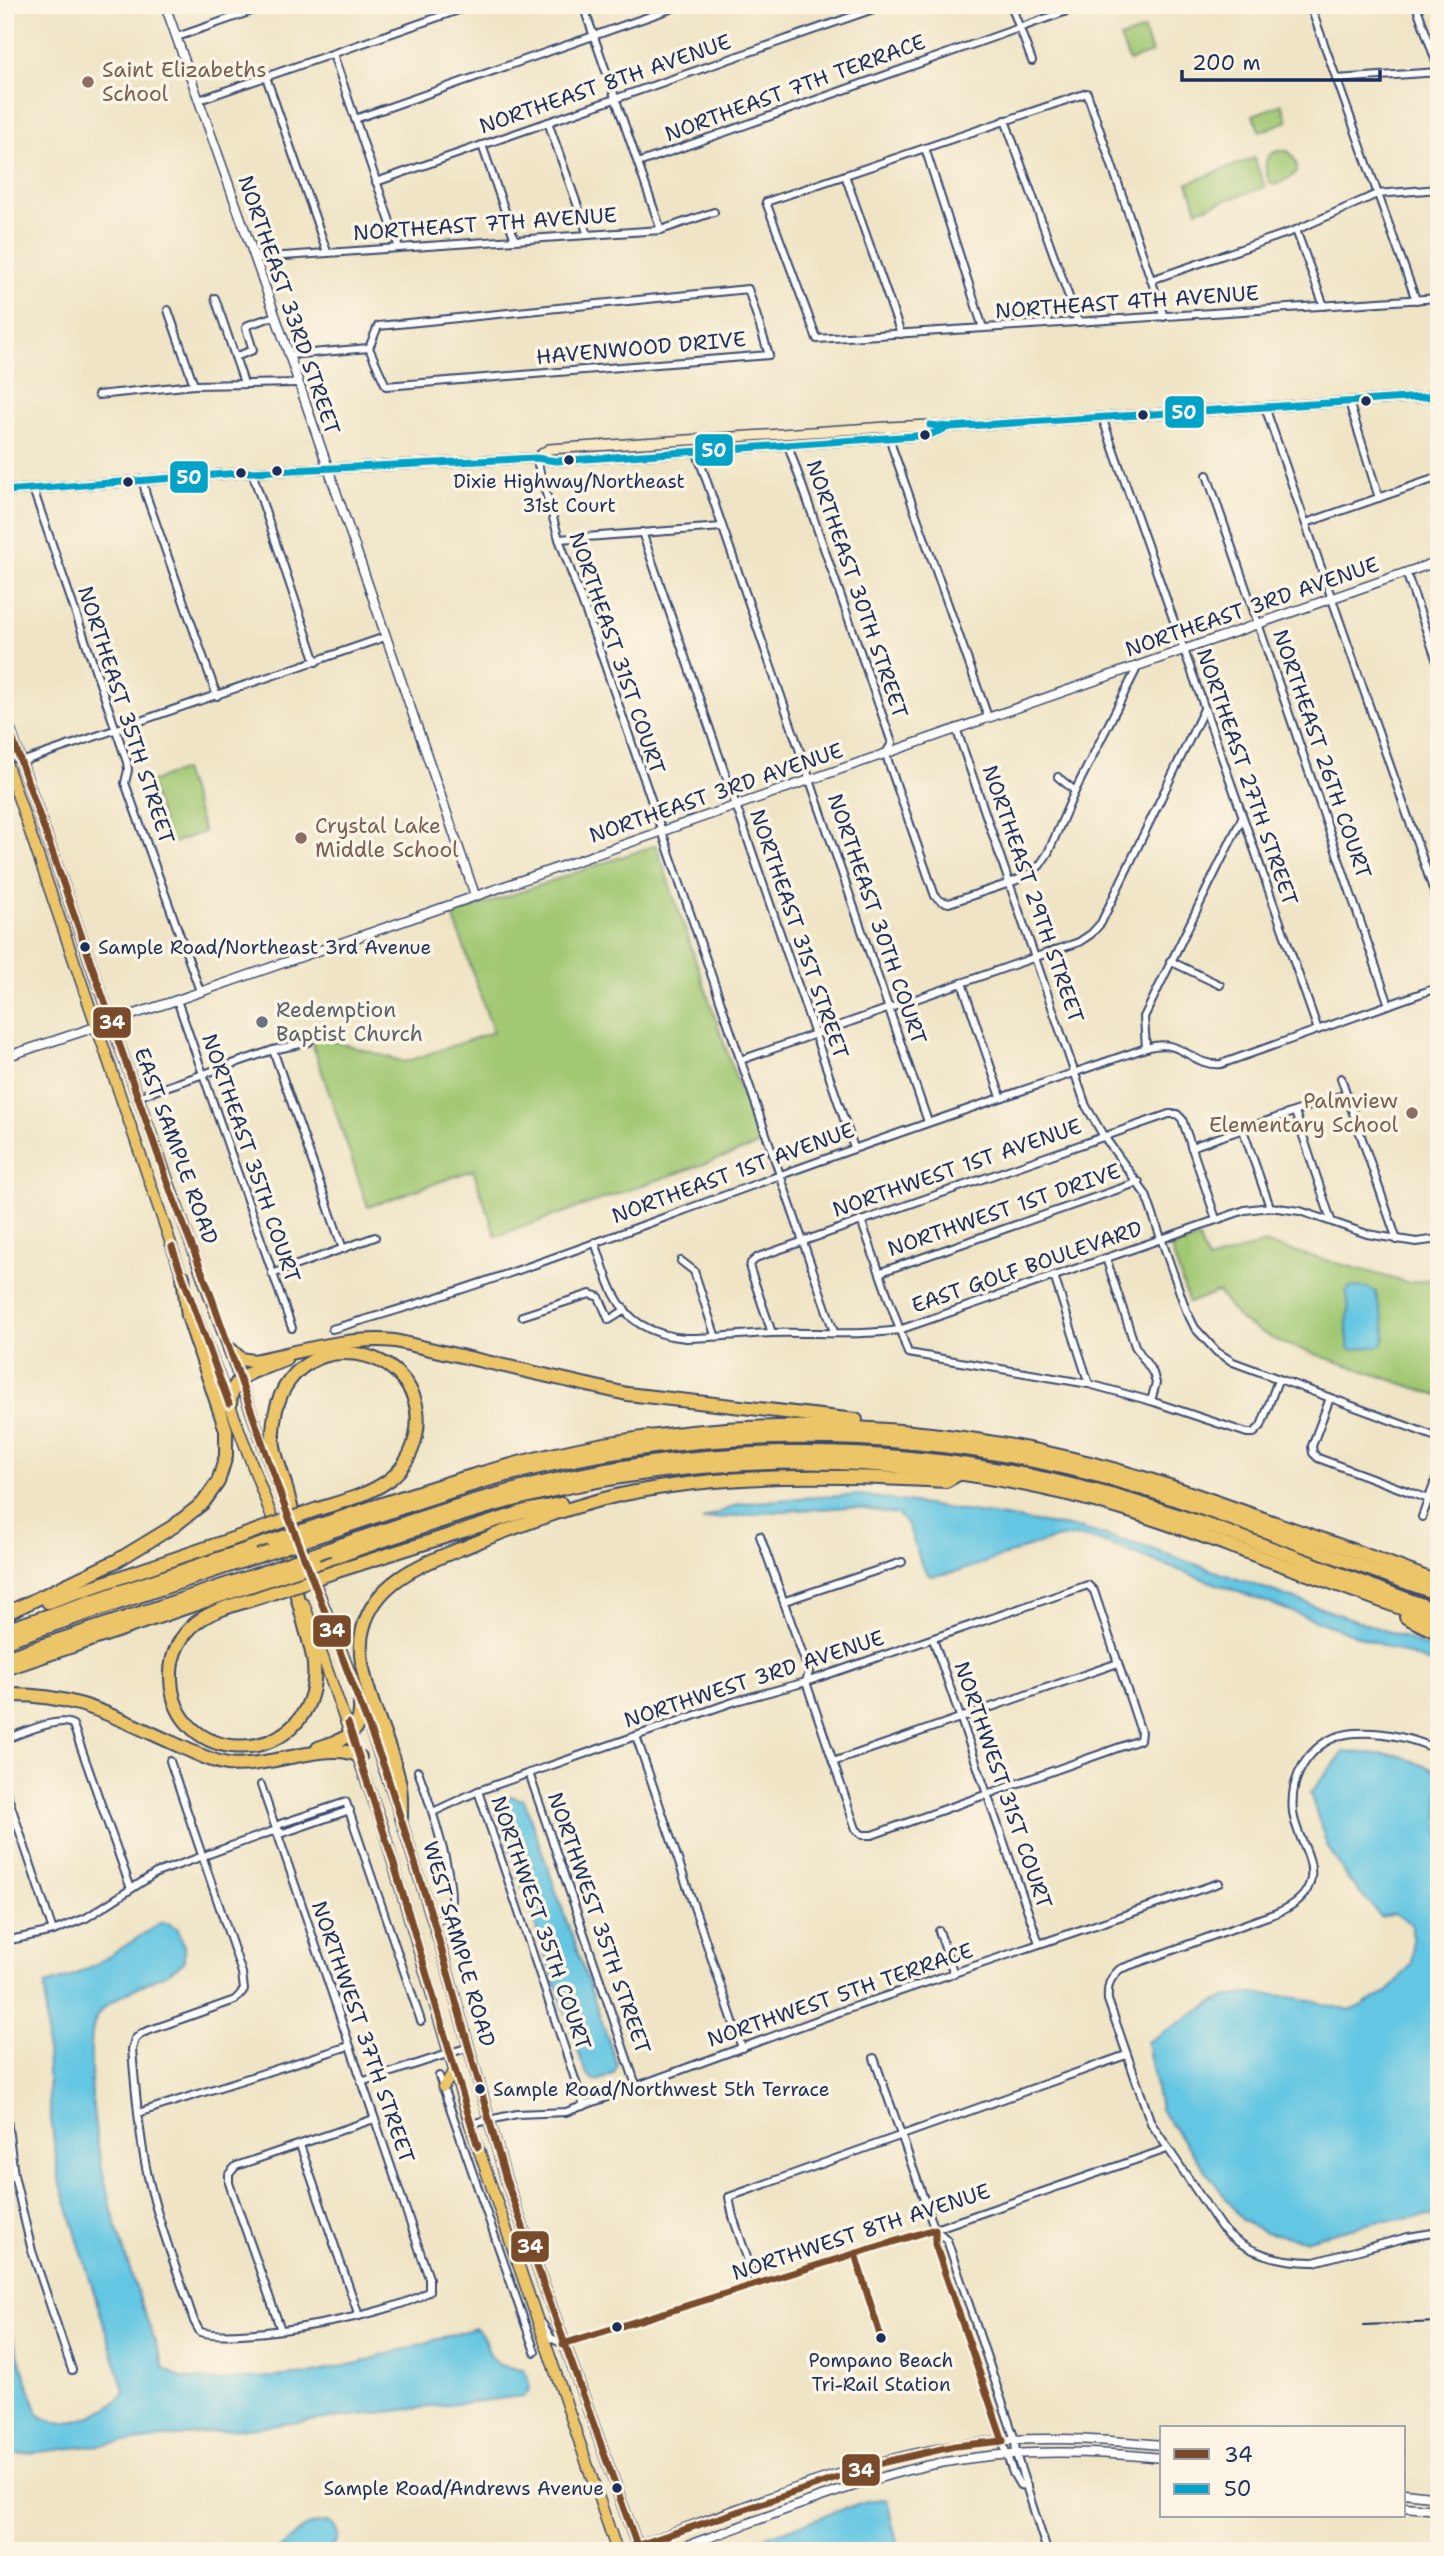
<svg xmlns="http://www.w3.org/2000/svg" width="1444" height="2556" viewBox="0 0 1444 2556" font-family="'Shantell Sans',sans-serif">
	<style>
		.green { fill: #a1c872; stroke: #5e7c68; stroke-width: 2 }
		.water { fill: #64c6e2; stroke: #407aa0; stroke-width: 2 }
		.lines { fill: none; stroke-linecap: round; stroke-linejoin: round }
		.minor-casing { stroke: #3b4a6d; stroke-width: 10 }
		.tertiary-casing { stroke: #3b4a6d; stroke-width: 11 }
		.secondary-casing { stroke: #3b4a6d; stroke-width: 12 }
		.primary-casing { stroke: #3b4a6d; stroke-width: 13 }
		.motorway-casing { stroke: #3b4a6d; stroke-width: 16 }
		.minor { stroke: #fff; stroke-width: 6 }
		.tertiary { stroke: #fff; stroke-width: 8 }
		.secondary { stroke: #f8e8c3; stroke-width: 9 }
		.primary { stroke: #edc569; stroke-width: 10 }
		.motorway { stroke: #edc569; stroke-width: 12 }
		.rail { stroke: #1b2f5e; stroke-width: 2 }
		.motorway-bridge-casing { stroke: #3b4a6d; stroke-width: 16; stroke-linecap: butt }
		.motorway-bridge { stroke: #edc569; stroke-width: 12 }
		.bus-1-casing { stroke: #fcf5e5; stroke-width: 12 }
		.bus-2-casing { stroke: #fcf5e5; stroke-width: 12 }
		.bus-1 { stroke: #7a4b2a; stroke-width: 7 }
		.bus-2 { stroke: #01a3c8; stroke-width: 7 }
		.education-dot { fill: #8d6e63; stroke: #fcf5e5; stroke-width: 2.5 }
		.bus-dot { fill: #1b2f5e; stroke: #fcf5e5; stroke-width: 2.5 }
		.worship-dot { fill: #6b7280; stroke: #fcf5e5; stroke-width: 2.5 }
		.labels { text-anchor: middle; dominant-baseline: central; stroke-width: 7; stroke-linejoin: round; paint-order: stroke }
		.bus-label { font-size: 19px; fill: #1b2f5e; stroke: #fcf5e5 }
		.education-label { font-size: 21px; fill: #785e54; stroke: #fcf5e5; text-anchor: start }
		.street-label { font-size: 21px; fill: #1b2f5e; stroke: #fcf5e5 }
		.worship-label { font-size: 21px; fill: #5b616d; stroke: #fcf5e5; text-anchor: start }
		.line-badge { stroke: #fcf5e5; stroke-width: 2.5 }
		.badge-label { font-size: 19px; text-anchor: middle; font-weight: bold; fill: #fff }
	</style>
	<rect width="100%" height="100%" fill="#fcf5e5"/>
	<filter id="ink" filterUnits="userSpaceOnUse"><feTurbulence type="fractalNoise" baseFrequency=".0143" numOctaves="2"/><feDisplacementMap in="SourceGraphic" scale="14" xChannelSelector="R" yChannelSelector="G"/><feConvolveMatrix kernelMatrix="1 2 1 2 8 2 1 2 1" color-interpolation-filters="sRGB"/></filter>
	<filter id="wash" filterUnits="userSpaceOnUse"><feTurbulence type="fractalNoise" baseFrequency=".00686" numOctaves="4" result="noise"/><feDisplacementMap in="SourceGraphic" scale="28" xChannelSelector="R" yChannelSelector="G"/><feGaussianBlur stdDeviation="1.57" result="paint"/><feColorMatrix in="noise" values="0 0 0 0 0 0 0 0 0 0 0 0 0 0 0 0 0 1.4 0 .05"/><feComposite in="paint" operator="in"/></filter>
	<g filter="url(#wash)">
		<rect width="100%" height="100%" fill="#efe4c5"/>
		<g class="green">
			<path d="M1144 30 1152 53 1129 61 1120 38Z"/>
			<path d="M1282 104 1288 121 1260 132 1253 115Z"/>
			<path d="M1277 151H1288C1306 171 1295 177 1275 185L1270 183C1265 170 1261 157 1277 151Z"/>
			<path d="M1254 158 1265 187 1197 210 1188 183Z"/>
			<path d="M183 770 204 832 170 844 149 782Z"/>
			<path d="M656 845 759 1145 496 1236 473 1170 368 1207 309 1034 405 1062 493 1032 453 915Z"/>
			<path d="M1199 1239 1208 1261 1264 1243 1409 1283 1439 1278V1396L1279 1342 1241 1321 1218 1292 1189 1303 1171 1248Z"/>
		</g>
		<g class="water">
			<path d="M1350 1287 1369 1288 1376 1292C1377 1309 1391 1329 1382 1345L1352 1350 1348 1348C1349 1339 1346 1333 1347 1324 1348 1312 1350 1304 1346 1292Z"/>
			<path d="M860 1495 1082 1529 1149 1548 1401 1636 1439 1653V1666L1100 1541C1090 1539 1077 1535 1067 1537 1020 1544 978 1572 930 1576L922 1566 908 1525 897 1514 851 1507 781 1511 702 1520 739 1504 798 1498Z"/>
			<path d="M1344 1752 1398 1755 1439 1772V2215L1375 2222 1304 2240 1265 2232 1243 2221 1160 2109 1147 2042C1169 2030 1201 2007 1222 1999 1256 1986 1316 2001 1350 2011L1387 1993 1412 1964V1924L1395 1914 1381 1917 1348 1879 1327 1845 1310 1793Z"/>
			<path d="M510 1796 524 1800 617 2065 614 2073C599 2080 595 2086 585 2071L495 1807 496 1800Z"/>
			<path d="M160 1923H168L178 1929 184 1946V1962C164 1980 106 1995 96 2018 90 2031 91 2051 91 2065 90 2168 130 2272 164 2368L181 2378 217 2381 309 2374 358 2363 475 2328C488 2337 486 2358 500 2365 506 2368 517 2368 523 2369L528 2377 529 2390 524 2396 5 2456V2315L38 2414C64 2434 104 2414 125 2394L59 2178 49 2104 45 1985C87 1975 124 1946 160 1923Z"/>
			<path d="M884 2499 887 2500 899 2551H727L863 2502Z"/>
			<path d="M327 2522C333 2525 337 2528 338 2535 340 2556 291 2551 277 2551 296 2537 300 2523 327 2522Z"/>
		</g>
	</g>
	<g filter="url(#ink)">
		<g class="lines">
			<defs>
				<g id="minor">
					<path d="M583 5 661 230"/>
					<path d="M1011 5 1032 61"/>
					<path d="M1310 5 1416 300"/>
					<path d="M1416 5 1439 70"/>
					<path d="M177 37 269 5"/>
					<path d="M333 54 399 248"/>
					<path d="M266 77 327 252"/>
					<path d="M1336 79 1439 72"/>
					<path d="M199 100 473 5"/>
					<path d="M355 119 682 5"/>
					<path d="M1005 120 1078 322"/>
					<path d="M548 122 588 235"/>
					<path d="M482 145 515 240"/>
					<path d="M925 148 983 328"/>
					<path d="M638 163 1084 5"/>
					<path d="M845 175 901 334"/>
					<path d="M376 182 885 5"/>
					<path d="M1296 230 1324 306"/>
					<path d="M255 258 661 230 714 212"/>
					<path d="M1151 280 1296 230 1377 194 1439 189"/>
					<path d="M748 289 769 355 386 386 369 348 378 326Z"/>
					<path d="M215 298 244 383"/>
					<path d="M168 310 194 385"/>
					<path d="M1164 317 1087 93 766 202 817 339 1439 298"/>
					<path d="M289 355 369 348"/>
					<path d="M235 357 253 350 246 328 248 325 275 316"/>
					<path d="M98 395 194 385 298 383"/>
					<path d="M1349 402 1379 498"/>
					<path d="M1265 407 1439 906"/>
					<path d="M1102 417 1318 1030"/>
					<path d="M887 427 893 450 988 717"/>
					<path d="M788 445 892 743 886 753 888 761 935 896 941 901 949 903 1010 883 1030 874 1040 865 1048 853 1075 791 1138 666"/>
					<path d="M696 450 928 1122"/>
					<path d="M536 458 559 539 598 645 834 1332"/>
					<path d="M252 472 316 662"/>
					<path d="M1207 475 1389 1005"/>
					<path d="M143 481 146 495 217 696"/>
					<path d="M33 489 127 762 128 770 125 783 200 991"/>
					<path d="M1306 523 1439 477"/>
					<path d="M642 532 854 1148"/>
					<path d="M559 539 722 527"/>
					<path d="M1406 572 1439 667"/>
					<path d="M956 728 1086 1106 1103 1135 1146 1195 1186 1310 1195 1328 1217 1352 1233 1362 1439 1438"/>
					<path d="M5 745 14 757 21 762 385 637"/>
					<path d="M1058 777 1075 791"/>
					<path d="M1170 961 1220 985"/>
					<path d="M962 983 1001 1097"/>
					<path d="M177 1000 292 1328"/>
					<path d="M1146 1048 1144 1017 1242 818"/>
					<path d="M273 1050 343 1249"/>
					<path d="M741 1060 1079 942 1091 934 1101 923 1204 709"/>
					<path d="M1341 1078 1397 1240"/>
					<path d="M137 1097 273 1050 309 1042"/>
					<path d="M1295 1112 1331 1220"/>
					<path d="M1243 1130 1270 1207"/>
					<path d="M1191 1147 1346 1094"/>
					<path d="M861 1220 908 1353 1089 1384 1151 1401 1247 1433H1254L1261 1426 1278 1380"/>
					<path d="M595 1242C605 1271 613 1307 640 1324 653 1332 670 1337 686 1338 714 1338 743 1334 771 1333 814 1332 857 1336 899 1330L1245 1210 1270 1207 1300 1211 1367 1234 1416 1242 1439 1239"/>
					<path d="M1106 1258 1135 1346 1153 1373 1156 1383 1151 1401"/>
					<path d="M681 1261 694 1271 715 1335"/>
					<path d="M881 1272 1139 1182"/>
					<path d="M272 1274 375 1237"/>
					<path d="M1054 1276 1089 1384"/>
					<path d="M522 1316 590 1294 599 1297 609 1320 625 1310"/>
					<path d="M332 1329C484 1287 633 1228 781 1175 902 1131 1024 1090 1146 1048 1183 1036 1190 1067 1221 1064L1439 987"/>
					<path d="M772 1333 750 1269 751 1263 758 1257 1169 1114H1177L1182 1119 1216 1219"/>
					<path d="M1330 1398 1312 1446 1313 1453 1318 1458 1439 1503"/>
					<path d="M1422 1517 1439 1471"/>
					<path d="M785 1601 902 1562"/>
					<path d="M933 1639 1039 1943"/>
					<path d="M636 1736 742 2048"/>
					<path d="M5 1739C21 1734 60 1715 73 1725L131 1889"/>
					<path d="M1439 1750C1414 1739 1383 1731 1355 1733 1314 1736 1289 1773 1293 1812 1295 1835 1314 1855 1311 1878 1308 1896 1294 1905 1279 1912L1120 1969C1109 1979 1107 1986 1108 2000L1151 2123 1221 2227C1244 2253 1280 2262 1314 2262L1408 2237 1439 2232"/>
					<path d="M170 1761 242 1973 244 1990 235 2000 142 2033 135 2039 132 2049C135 2087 138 2124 145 2162 155 2216 177 2269 194 2321L200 2332C240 2343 395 2315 429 2291V2278L261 1785"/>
					<path d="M833 1762 1118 1663"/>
					<path d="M418 1771C428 1797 461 1893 448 1914L434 1923"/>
					<path d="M529 1773 636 2085"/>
					<path d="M5 1788 53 1931"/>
					<path d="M478 1791 584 2106"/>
					<path d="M433 1812 478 1791 736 1701 806 1682 1088 1585 1094 1591 1141 1732 1140 1740 872 1835H862L856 1829 806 1682 809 1672 760 1536"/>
					<path d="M276 1830 283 1833 350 1810"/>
					<path d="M939 1931 954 1974"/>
					<path d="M5 1941 53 1931 86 1918 156 1873 276 1830 280 1824 346 1802 421 2021"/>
					<path d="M874 2058 932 2222 935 2229 947 2240 1015 2440 1016 2454 1047 2551"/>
					<path d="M439 2076 535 2352"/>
					<path d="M361 2082 469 2047"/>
					<path d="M5 2103 14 2175 32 2251 72 2370"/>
					<path d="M138 2113 349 2046"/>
					<path d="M470 2124 517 2114 566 2112 842 2011 1219 1883"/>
					<path d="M300 2145 359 2316"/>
					<path d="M935 2229V2244L1013 2473 1020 2485 1027 2486"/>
					<path d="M756 2284 733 2217 729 2197 1126 2055"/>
					<path d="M542 2323 551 2338 563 2344 935 2229 1167 2149"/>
					<path d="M281 2330 229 2183V2174L236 2166 374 2119"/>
				</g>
				<g id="tertiary">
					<path d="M165 5 285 343 475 895"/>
					<path d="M5 1057 177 1000 1439 561"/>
					<path d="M1404 2493 1439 2497"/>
					<path d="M1404 2507 1439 2510"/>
					<path d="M620 2551C730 2514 846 2462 961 2445 1028 2435 1095 2439 1162 2445"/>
					<path d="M671 2551C745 2526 818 2495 893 2474 983 2449 1070 2449 1162 2458"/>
				</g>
				<g id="secondary">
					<path d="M536 458 549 449 887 427 930 425 949 427 1439 396"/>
					<path d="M5 491 252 472 536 458 556 461 929 435 949 427"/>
				</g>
				<g id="primary">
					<path d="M5 716 111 1022 289 1517"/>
					<path d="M5 759 184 1282"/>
					<path d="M189 1296 282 1544"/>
					<path d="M306 1560 352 1678 394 1797 440 1944 506 2180 639 2551"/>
					<path d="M304 1604 382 1825 470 2124 617 2551"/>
					<path d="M443 2087 454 2072"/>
				</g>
				<g id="motorway">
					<path d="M230 1349 241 1359 253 1361C300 1352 348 1336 395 1341L627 1394 856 1420"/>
					<path d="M230 1406C230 1371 260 1371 285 1360"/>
					<path d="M320 1525C413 1493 506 1462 604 1444 756 1417 915 1422 1065 1457 1137 1473 1206 1498 1275 1523 1330 1542 1385 1561 1439 1583"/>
					<path d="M323 1534C382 1515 440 1493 499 1477 690 1427 892 1424 1083 1472 1142 1486 1197 1507 1254 1527 1315 1550 1377 1572 1439 1594"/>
					<path d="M329 1549C385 1530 441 1509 499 1494 688 1442 889 1439 1080 1487 1202 1517 1320 1568 1439 1611"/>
					<path d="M301 1550C296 1529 292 1508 286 1488 281 1468 272 1452 273 1431 280 1312 435 1342 416 1436 412 1454 403 1469 389 1480 367 1496 340 1502 315 1510"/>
					<path d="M315 1564C399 1535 484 1504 572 1486 726 1454 887 1455 1041 1488 1117 1504 1190 1531 1263 1558 1322 1579 1380 1600 1439 1622"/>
					<path d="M337 1571 526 1511 561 1504"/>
					<path d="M272 1593C250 1601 215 1608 197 1622 180 1636 170 1655 171 1678 173 1768 305 1770 314 1680 316 1659 309 1642 304 1622 298 1600 292 1577 286 1555"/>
					<path d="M48 1602 250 1533"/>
					<path d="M5 1614 118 1560 174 1526 203 1503 218 1482 226 1456V1430L188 1316 183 1276"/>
					<path d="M1406 1617 1439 1633"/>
					<path d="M5 1630 272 1541"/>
					<path d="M5 1641 258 1556"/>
					<path d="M5 1658 264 1572"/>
					<path d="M5 1669 267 1580"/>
					<path d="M5 1695C74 1693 113 1716 173 1743 191 1751 209 1761 228 1764 264 1770 333 1738 360 1757"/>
					<path d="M318 1748C347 1738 362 1736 360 1701"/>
					<path d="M401 1818C401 1806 402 1793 399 1781 390 1737 351 1672 363 1629 376 1578 426 1563 470 1545 519 1525 568 1507 620 1495 727 1472 838 1475 946 1481L957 1475"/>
				</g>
			</defs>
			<use href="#minor" class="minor-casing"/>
			<use href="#tertiary" class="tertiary-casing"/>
			<use href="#secondary" class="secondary-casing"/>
			<use href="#primary" class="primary-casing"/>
			<use href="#motorway" class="motorway-casing"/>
			<use href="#minor" class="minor"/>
			<use href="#tertiary" class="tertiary"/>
			<use href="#secondary" class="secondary"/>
			<use href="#primary" class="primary"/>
			<use href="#motorway" class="motorway"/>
			<path class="rail" d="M1363 2325 1439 2322"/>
			<defs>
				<g id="motorway-bridge">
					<path d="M250 1533 315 1510"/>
					<path d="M272 1541 320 1525"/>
					<path d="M258 1556 323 1534"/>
					<path d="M264 1572 329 1549"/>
					<path d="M267 1580 315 1564"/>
					<path d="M272 1593 337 1571"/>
				</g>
			</defs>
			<use href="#motorway-bridge" class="motorway-bridge-casing"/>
			<use href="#motorway-bridge" class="motorway-bridge"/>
			<defs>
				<g id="bus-1">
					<path d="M5 717 171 1192 209 1290 283 1502 386 1772 434 1923 506 2180 639 2551"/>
					<path d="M172 1247 229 1404"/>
					<path d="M348 1723 393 1861 478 2147"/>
					<path d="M855 2254 881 2338"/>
					<path d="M563 2344 935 2229V2244L1003 2441 955 2446 885 2462 621 2551"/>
				</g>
				<g id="bus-2">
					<path d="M930 425 949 427 1439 396"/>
					<path d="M5 491 252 472 536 458 556 461 929 435 949 427"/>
				</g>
			</defs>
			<use href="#bus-1" class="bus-1-casing"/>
			<use href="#bus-2" class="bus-2-casing"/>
			<use href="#bus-1" class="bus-1"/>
			<use href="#bus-2" class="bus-2"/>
		</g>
	</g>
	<g class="education-dot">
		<circle cx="88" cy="82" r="7"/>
		<circle cx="301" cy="838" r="7"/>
		<circle cx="1412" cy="1113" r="7"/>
	</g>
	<g class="bus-dot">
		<circle cx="1366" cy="401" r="6"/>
		<circle cx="1143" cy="415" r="6"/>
		<circle cx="925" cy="435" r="6"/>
		<circle cx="569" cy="460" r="6"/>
		<circle cx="277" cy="471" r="6"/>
		<circle cx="241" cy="473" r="6"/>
		<circle cx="128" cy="482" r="6"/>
		<circle cx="85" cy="947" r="6"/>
		<circle cx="480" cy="2089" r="6"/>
		<circle cx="617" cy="2327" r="6"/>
		<circle cx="881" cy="2338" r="6"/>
		<circle cx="617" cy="2488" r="6"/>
	</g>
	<circle class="worship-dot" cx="262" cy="1022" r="7"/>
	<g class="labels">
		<g class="bus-label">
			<text x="569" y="481">Dixie Highway/Northeast<tspan x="569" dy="24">31st Court</tspan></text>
			<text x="98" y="947" text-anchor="start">Sample Road/Northeast 3rd Avenue</text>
			<text x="493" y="2089" text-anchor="start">Sample Road/Northwest 5th Terrace</text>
			<text x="881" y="2360">Pompano Beach<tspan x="881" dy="24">Tri-Rail Station</tspan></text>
			<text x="604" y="2488" text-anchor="end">Sample Road/Andrews Avenue</text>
		</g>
		<g class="education-label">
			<text x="102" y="70">Saint Elizabeths<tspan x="102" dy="24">School</tspan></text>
			<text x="315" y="826">Crystal Lake<tspan x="315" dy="24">Middle School</tspan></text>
			<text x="1398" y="1101" text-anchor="end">Palmview<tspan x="1398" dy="24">Elementary School</tspan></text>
		</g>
		<g class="street-label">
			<text transform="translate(605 84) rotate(-19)">NORTHEAST 8TH AVENUE</text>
			<text transform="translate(795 88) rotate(-20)">NORTHEAST 7TH TERRACE</text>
			<text transform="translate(485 224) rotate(-4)">NORTHEAST 7TH AVENUE</text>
			<text transform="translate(1127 302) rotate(-4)">NORTHEAST 4TH AVENUE</text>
			<text transform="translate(289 305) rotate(71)">NORTHEAST 33RD STREET</text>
			<text transform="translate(641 348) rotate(-5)">HAVENWOOD DRIVE</text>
			<text transform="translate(857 589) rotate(71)">NORTHEAST 30TH STREET</text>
			<text transform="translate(1252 607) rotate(-19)">NORTHEAST 3RD AVENUE</text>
			<text transform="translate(617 653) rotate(71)">NORTHEAST 31ST COURT</text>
			<text transform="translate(126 715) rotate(72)">NORTHEAST 35TH STREET</text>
			<text transform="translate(1322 754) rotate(71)">NORTHEAST 26TH COURT</text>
			<text transform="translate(1247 777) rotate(71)">NORTHEAST 27TH STREET</text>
			<text transform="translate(716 793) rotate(-19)">NORTHEAST 3RD AVENUE</text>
			<text transform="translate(1033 894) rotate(71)">NORTHEAST 29TH STREET</text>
			<text transform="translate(877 919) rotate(71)">NORTHEAST 30TH COURT</text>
			<text transform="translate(799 934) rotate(71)">NORTHEAST 31ST STREET</text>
			<text transform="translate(176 1146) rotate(70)">EAST SAMPLE ROAD</text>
			<text transform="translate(251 1158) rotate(71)">NORTHEAST 35TH COURT</text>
			<text transform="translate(957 1168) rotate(-19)">NORTHWEST 1ST AVENUE</text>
			<text transform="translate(733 1173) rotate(-20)">NORTHEAST 1ST AVENUE</text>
			<text transform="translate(1004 1210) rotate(-19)">NORTHWEST 1ST DRIVE</text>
			<text transform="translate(1027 1267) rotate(-19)">EAST GOLF BOULEVARD</text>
			<text transform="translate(754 1679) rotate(-18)">NORTHWEST 3RD AVENUE</text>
			<text transform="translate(1003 1785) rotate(71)">NORTHWEST 31ST COURT</text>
			<text transform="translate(541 1923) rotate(71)">NORTHWEST 35TH COURT</text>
			<text transform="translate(599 1923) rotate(71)">NORTHWEST 35TH STREET</text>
			<text transform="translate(459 1944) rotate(74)">WEST SAMPLE ROAD</text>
			<text transform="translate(840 1995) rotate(-19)">NORTHWEST 5TH TERRACE</text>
			<text transform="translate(363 2032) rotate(71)">NORTHWEST 37TH STREET</text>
			<text transform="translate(861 2232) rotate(-18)">NORTHWEST 8TH AVENUE</text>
		</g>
		<g class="worship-label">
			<text x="276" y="1010">Redemption<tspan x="276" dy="24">Baptist Church</tspan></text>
		</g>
	</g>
	<g class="line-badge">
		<rect x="1164" y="395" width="41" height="34" rx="7" fill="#01a3c8"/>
		<rect x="694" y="433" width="40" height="34" rx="7" fill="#01a3c8"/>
		<rect x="169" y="460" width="40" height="34" rx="7" fill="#01a3c8"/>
		<rect x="92" y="1006" width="40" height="33" rx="7" fill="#7a4b2a"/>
		<rect x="312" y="1614" width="40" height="34" rx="7" fill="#7a4b2a"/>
		<rect x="510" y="2230" width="40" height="33" rx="7" fill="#7a4b2a"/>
		<rect x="841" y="2453" width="40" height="34" rx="7" fill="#7a4b2a"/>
	</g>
	<g class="badge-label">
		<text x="1184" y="419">50</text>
		<text x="714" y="457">50</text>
		<text x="189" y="484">50</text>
		<text x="112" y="1029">34</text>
		<text x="332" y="1637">34</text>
		<text x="530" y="2253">34</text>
		<text x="861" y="2477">34</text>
	</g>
	<rect width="1444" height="2556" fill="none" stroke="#fcf5e5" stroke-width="28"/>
	<rect x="1160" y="2426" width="245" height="91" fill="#fcf5e5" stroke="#a2a6af" stroke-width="2"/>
	<rect x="1174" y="2449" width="35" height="10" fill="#7a4b2a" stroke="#a2a6af" stroke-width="2"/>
	<text x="1224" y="2462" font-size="21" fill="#1b2f5e">34</text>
	<rect x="1174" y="2484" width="35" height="10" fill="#01a3c8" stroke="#a2a6af" stroke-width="2"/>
	<text x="1224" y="2496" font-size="21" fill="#1b2f5e">50</text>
	<path d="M1182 70v10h198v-10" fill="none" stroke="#1b2f5e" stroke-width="3.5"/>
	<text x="1192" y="70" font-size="21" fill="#1b2f5e" stroke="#fcf5e5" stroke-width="5" paint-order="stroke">200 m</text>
</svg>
